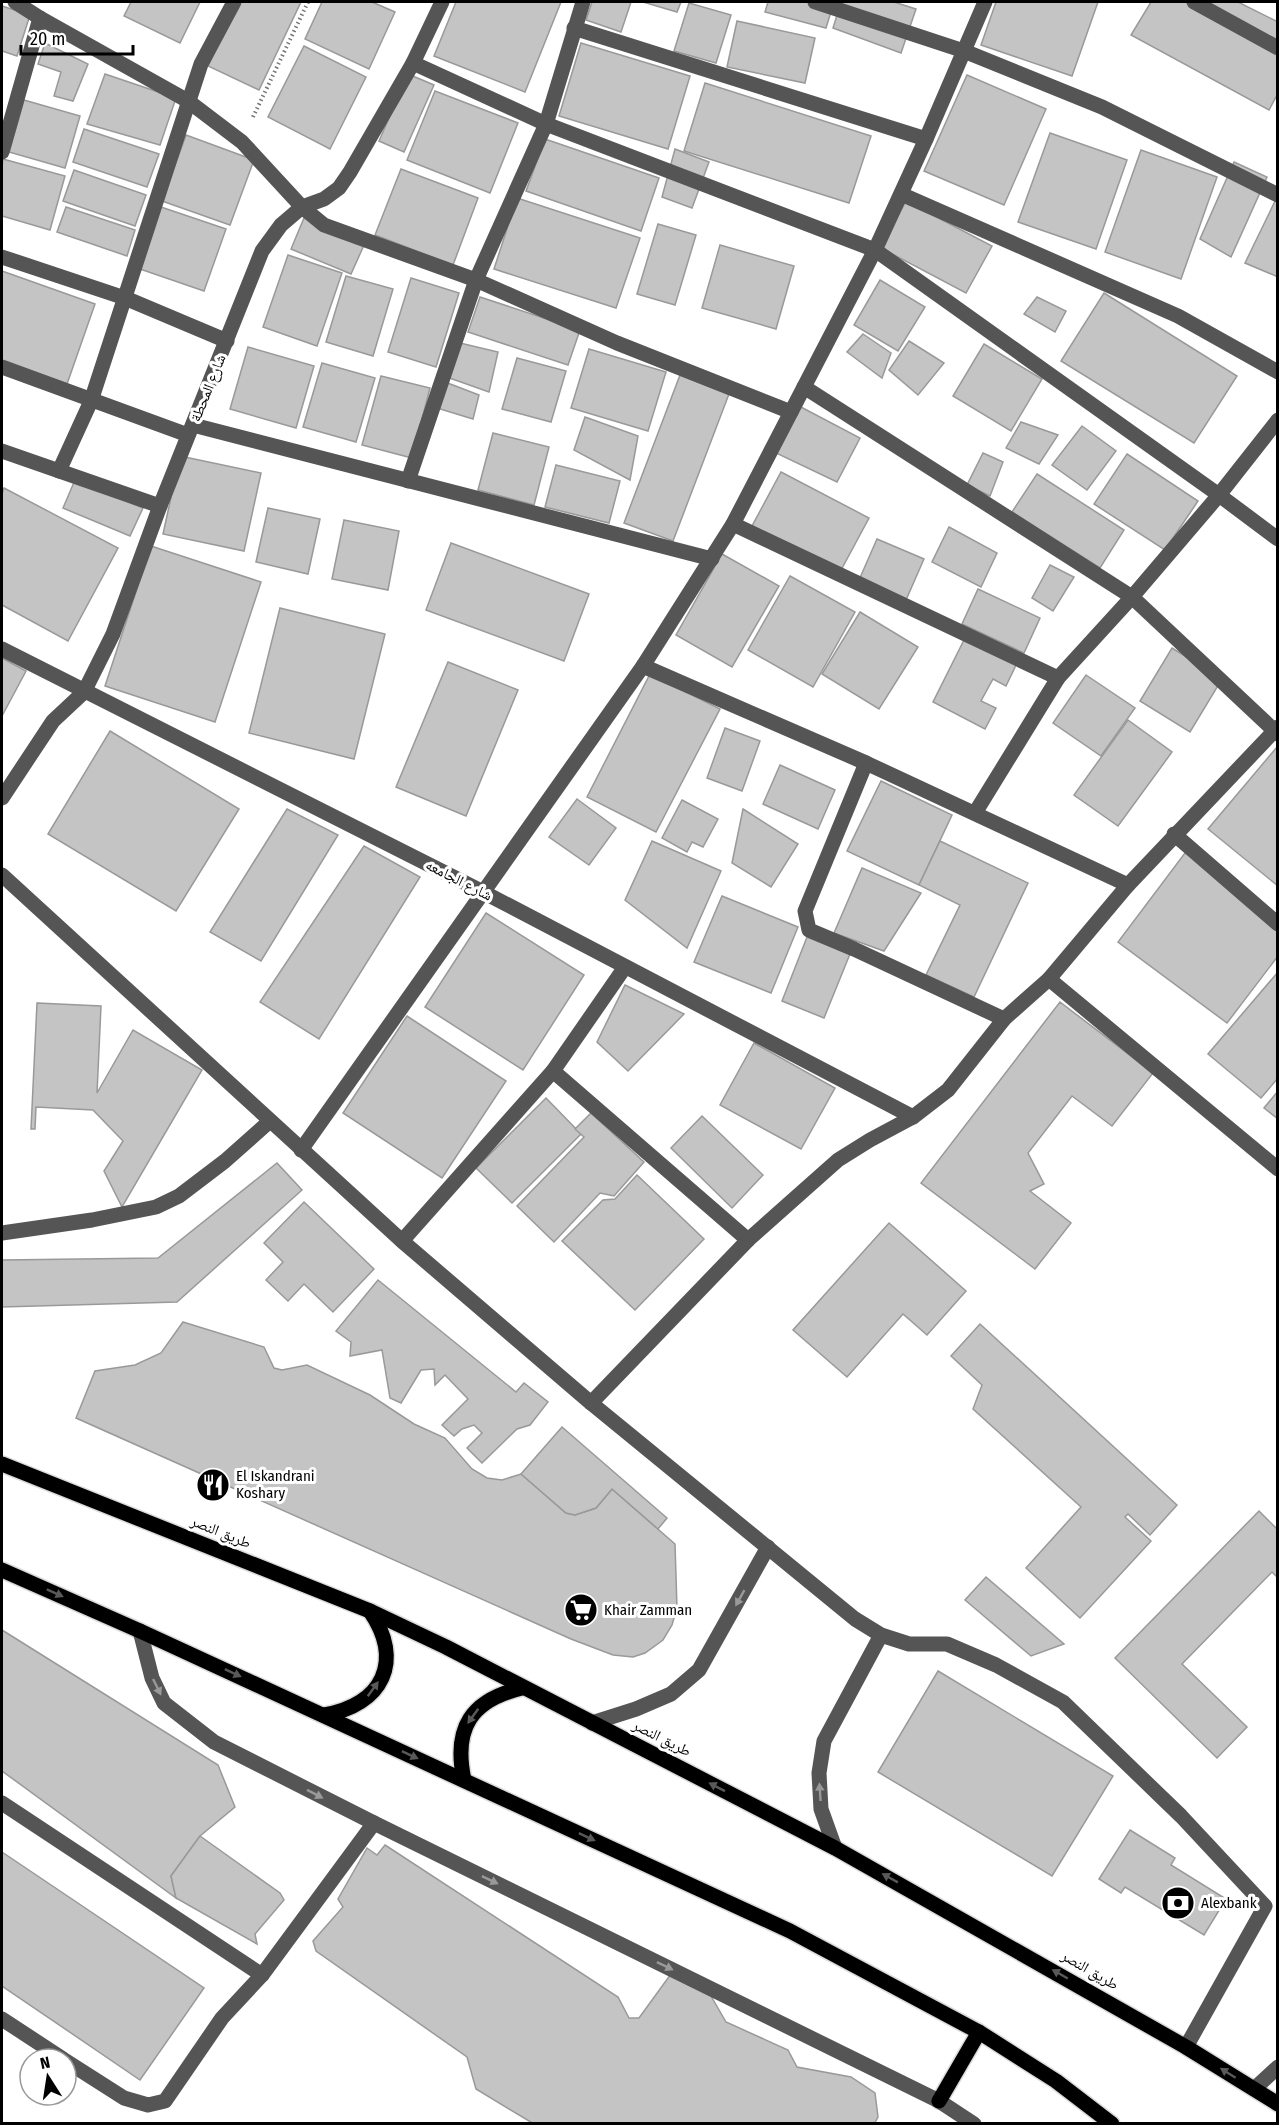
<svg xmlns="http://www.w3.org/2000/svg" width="1279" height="2125" viewBox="0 0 1279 2125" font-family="'Fira Sans Condensed','Noto Naskh Arabic',sans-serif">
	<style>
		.building { fill: #c4c4c4; stroke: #999; stroke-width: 1.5 }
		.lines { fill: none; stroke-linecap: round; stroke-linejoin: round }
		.major-casing { stroke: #dbdbdb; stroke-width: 18 }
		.path { stroke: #777; stroke-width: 4; stroke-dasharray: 1.5 3; stroke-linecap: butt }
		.minor { stroke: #555; stroke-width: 15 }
		.major { stroke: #000; stroke-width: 15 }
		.oneway { fill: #595959 }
		.oneway2 { fill: #999 }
		.labels { text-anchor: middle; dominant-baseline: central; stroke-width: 6; stroke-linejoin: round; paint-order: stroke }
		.street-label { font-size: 15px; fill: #000; stroke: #fff }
		.poi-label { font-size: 15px; fill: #000; stroke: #fff; text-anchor: start }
	</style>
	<rect width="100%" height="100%" fill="#fff"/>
	<g class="building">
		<path d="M131 2H200L180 43 124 16Z"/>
		<path d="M238 2H301L259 90 208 66Z"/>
		<path d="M322 2H372L395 12 369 69 305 39Z"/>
		<path d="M456 2H561L525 92 434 56Z"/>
		<path d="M592 2H631L621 32 586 20Z"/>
		<path d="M643 2H681L677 12Z"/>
		<path d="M768 2H834L826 28 765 12Z"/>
		<path d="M841 2H894L916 9 901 53 833 28Z"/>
		<path d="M996 2H1098L1072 76 981 45Z"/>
		<path d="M1151 2H1238L1278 22V93L1269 110 1131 35Z"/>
		<path d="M689 3 731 15 716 63 674 51Z"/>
		<path d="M2 6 30 15 17 56 2 51Z"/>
		<path d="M737 21 815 38 805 83 727 67Z"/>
		<path d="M45 43 88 64 73 101 54 96 61 72 38 64Z"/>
		<path d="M581 43 690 76 668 149 559 116Z"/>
		<path d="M304 46 366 77 330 149 268 117Z"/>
		<path d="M105 74 176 98 160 145 87 124Z"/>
		<path d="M408 74 434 85 404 152 379 141Z"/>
		<path d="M967 75 1046 109 1004 205 924 171Z"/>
		<path d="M705 83 871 136 849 203 684 151Z"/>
		<path d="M435 91 518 123 490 193 407 160Z"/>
		<path d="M24 100 80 116 65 168 9 152Z"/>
		<path d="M84 129 159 154 147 187 73 162Z"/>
		<path d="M1050 133 1127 160 1096 249 1018 222Z"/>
		<path d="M186 135 254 160 230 225 162 201Z"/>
		<path d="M545 139 659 178 641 231 526 191Z"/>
		<path d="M675 149 709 162 692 208 662 197Z"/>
		<path d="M1141 150 1217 177 1181 279 1105 252Z"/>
		<path d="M3 159 65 176 50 230 2 216V166Z"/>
		<path d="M1234 162 1267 177 1231 257 1200 239Z"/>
		<path d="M401 169 478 198 453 265 375 235Z"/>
		<path d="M74 170 146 195 135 226 63 201Z"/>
		<path d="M1278 195V274L1276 276 1245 263Z"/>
		<path d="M517 198 640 238 616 308 494 269Z"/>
		<path d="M906 201 992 246 966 293 881 248Z"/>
		<path d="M66 207 135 230 127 256 57 232Z"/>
		<path d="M161 207 226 229 204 291 140 269Z"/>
		<path d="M304 218 365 243 351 274 291 249Z"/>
		<path d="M658 224 696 235 675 305 637 294Z"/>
		<path d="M720 245 794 266 776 329 702 308Z"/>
		<path d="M288 255 342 273 317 346 263 327Z"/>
		<path d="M2 271 95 304 67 384 2 361Z"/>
		<path d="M346 276 393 289 373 356 326 342Z"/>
		<path d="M411 278 459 293 436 367 388 352Z"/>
		<path d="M880 280 925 307 898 351 854 325Z"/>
		<path d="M1104 293 1237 376 1194 443 1061 361Z"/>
		<path d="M480 297 580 330 568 365 468 332Z"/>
		<path d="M1037 297 1066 311 1055 332 1024 314Z"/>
		<path d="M863 334 891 353 882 378 847 352Z"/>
		<path d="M909 341 944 363 918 395 889 370Z"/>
		<path d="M460 343 498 352 489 392 444 376Z"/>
		<path d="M984 344 1042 379 1011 431 953 396Z"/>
		<path d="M248 347 314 366 296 428 230 409Z"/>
		<path d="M589 349 666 372 648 431 571 408Z"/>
		<path d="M517 358 566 371 551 422 502 409Z"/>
		<path d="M322 363 375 378 356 442 303 427Z"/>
		<path d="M680 375 729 394 673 541 624 523Z"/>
		<path d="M381 376 430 388 412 458 362 445Z"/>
		<path d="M445 382 479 395 473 419 437 408Z"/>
		<path d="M799 406 860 438 837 482 776 453Z"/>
		<path d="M585 417 638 436 630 480 574 450Z"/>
		<path d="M1021 422 1058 435 1039 464 1006 448Z"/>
		<path d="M1082 426 1116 451 1087 490 1052 465Z"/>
		<path d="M493 433 549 447 534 505 478 490Z"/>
		<path d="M983 453 1003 462 990 496 967 485Z"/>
		<path d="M1127 454 1198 501 1165 550 1094 504Z"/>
		<path d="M180 456 261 473 244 551 163 534Z"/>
		<path d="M556 465 620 481 609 523 545 507Z"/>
		<path d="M781 472 869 518 840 572 752 526Z"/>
		<path d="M1037 474 1124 530 1100 568 1012 512Z"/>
		<path d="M75 480 143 508 130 536 63 508Z"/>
		<path d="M4 488 118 548 68 641 2 605V494Z"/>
		<path d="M268 508 320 519 308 574 256 562Z"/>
		<path d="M344 520 399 531 388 590 332 579Z"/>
		<path d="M949 527 997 553 981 587 932 562Z"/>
		<path d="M877 539 924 559 906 600 859 580Z"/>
		<path d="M451 543 589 594 564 661 426 610Z"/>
		<path d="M151 546 261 582 215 722 105 686Z"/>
		<path d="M722 554 779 586 732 667 676 635Z"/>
		<path d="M1050 565 1074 577 1053 611 1032 598Z"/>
		<path d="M790 576 855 612 813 687 748 650Z"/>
		<path d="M978 589 1040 618 1024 653 962 624Z"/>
		<path d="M280 608 385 634 354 759 249 733Z"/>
		<path d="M860 612 918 647 879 709 822 674Z"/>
		<path d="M965 638 1017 663 1006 686 993 679 981 701 996 708 985 729 933 702Z"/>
		<path d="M1172 648 1222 679 1190 732 1140 701Z"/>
		<path d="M2 658 26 671 2 716Z"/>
		<path d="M448 662 518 690 466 816 396 787Z"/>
		<path d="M650 674 720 709 656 832 587 797Z"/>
		<path d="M1086 675 1135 708 1101 756 1053 723Z"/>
		<path d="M1128 720 1172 752 1118 826 1074 795Z"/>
		<path d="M725 728 760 741 742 791 707 778Z"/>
		<path d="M110 731 239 809 176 911 48 834Z"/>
		<path d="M1277 747H1278V886L1208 829Z"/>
		<path d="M780 765 835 790 818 829 763 804Z"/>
		<path d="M881 781 952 815 919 885 847 851Z"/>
		<path d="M577 799 616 828 589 865 549 837Z"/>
		<path d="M682 800 718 819 703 847 692 842 687 852 662 838Z"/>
		<path d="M287 809 338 835 261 961 210 932Z"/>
		<path d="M743 809 798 844 771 887 732 863Z"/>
		<path d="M652 841 721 871 687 948 625 900Z"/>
		<path d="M940 841 1028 883 974 997 926 975 960 905 919 885Z"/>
		<path d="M364 846 420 877 319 1039 260 1002Z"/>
		<path d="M1188 849 1278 915V956L1227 1023 1118 942Z"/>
		<path d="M862 868 921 893 884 951 834 933Z"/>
		<path d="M722 896 798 927 771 993 694 962Z"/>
		<path d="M486 913 584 975 523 1070 425 1007Z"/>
		<path d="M807 937 850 954 824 1018 782 1001Z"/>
		<path d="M1278 972V1078L1261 1098 1208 1054Z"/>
		<path d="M625 985 684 1014 628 1071 597 1042Z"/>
		<path d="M1060 1002 1153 1073 1112 1126 1072 1096 1028 1153 1044 1184 1030 1191 1071 1223 1035 1269 921 1183Z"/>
		<path d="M37 1003 101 1006 97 1093 133 1030 202 1070 122 1207 104 1171 123 1141 93 1110 36 1107 35 1129H31Z"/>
		<path d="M407 1016 506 1081 442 1178 343 1113Z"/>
		<path d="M754 1043 835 1088 801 1149 720 1105Z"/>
		<path d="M1278 1091V1119L1264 1108Z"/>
		<path d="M546 1098 581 1134 512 1203 476 1168Z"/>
		<path d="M591 1113 644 1162 614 1196 600 1193 554 1242 517 1206 584 1137 575 1129Z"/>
		<path d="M702 1116 763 1175 732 1208 671 1148Z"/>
		<path d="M277 1163 302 1190 177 1302 2 1307V1260L158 1258Z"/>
		<path d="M637 1175 704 1239 635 1310 562 1241 603 1200 615 1199Z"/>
		<path d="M304 1202 374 1269 333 1312 304 1284 288 1301 266 1280 283 1262 264 1243Z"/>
		<path d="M889 1223 966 1291 927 1335 903 1314 847 1377 793 1330Z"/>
		<path d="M378 1280 516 1392 524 1383 548 1402 530 1425 517 1429 482 1463 467 1448 482 1433 474 1425 462 1429 454 1436 442 1425 468 1399 445 1375 435 1385 434 1369 421 1370 401 1403 390 1398 382 1350 350 1356 351 1342 336 1331Z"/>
		<path d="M183 1322 264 1347 274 1368 282 1370 307 1365 370 1395 414 1424 445 1438 472 1469 487 1478 502 1480 521 1474 566 1513 575 1515 596 1508 612 1489 675 1544 677 1608 672 1625 663 1640 645 1653 633 1657 613 1655 571 1639 76 1418 95 1371 135 1365 161 1353Z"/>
		<path d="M980 1324 1177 1505 1150 1535 1128 1514 1125 1517 1151 1541 1080 1618 1026 1568 1081 1507 973 1409 982 1385 951 1356Z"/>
		<path d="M562 1427 667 1518 658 1529 612 1489 596 1508 575 1515 566 1513 521 1474Z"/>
		<path d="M1259 1511 1278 1530V1578L1272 1572 1182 1664 1247 1727 1217 1758 1115 1658Z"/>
		<path d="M986 1577 1064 1644 1031 1656 965 1600Z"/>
		<path d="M2 1630 218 1765 235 1807 200 1836 171 1876 176 1898 2 1771Z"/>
		<path d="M938 1671 1113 1776 1052 1876 878 1772Z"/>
		<path d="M1130 1830 1175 1858 1171 1865 1226 1899 1204 1935 1125 1887 1121 1893 1099 1879Z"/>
		<path d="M200 1836 280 1893 284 1900 255 1934 257 1944 176 1898 171 1876Z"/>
		<path d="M385 1845 618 1997 629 2018H639L671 1974 707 1989 726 2022 788 2050 797 2067 851 2077 875 2093 878 2117 874 2124H534L476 2089 467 2057 316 1951 313 1941 343 1907 338 1899 367 1848 377 1855Z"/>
		<path d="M2 1852 204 1988 140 2080 2 1986Z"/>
	</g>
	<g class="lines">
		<defs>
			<g id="major">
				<path d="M2 1464 370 1611 446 1647 835 1848 1186 2047 1278 2104"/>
				<path d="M2 1570 140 1631 790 1931 979 2032 1056 2081 1112 2124"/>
				<path d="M324 1715C383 1705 404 1661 370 1611"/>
				<path d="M464 1780C453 1728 471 1700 522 1688"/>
				<path d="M939 2101 979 2032"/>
			</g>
		</defs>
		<use href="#major" class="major-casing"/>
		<path class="path" d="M253 117 308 2"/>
		<g class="minor">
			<path d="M15 2 40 18 188 101 242 142 302 207 324 225 476 280 617 343 791 412"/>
			<path d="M815 2 964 51 1102 107 1278 195"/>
			<path d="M1194 2 1278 48"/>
			<path d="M574 28 926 139"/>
			<path d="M413 63 546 124 875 250 1219 495 1278 539"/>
			<path d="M2 152 40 18"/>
			<path d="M901 194 1178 316 1278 372"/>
			<path d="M2 257 125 298 227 341"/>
			<path d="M2 367 188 435"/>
			<path d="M804 387 1132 597 1278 734"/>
			<path d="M193 425 712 559"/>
			<path d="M2 451 160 506"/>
			<path d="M59 471 91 401 201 64 234 2"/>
			<path d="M408 481 476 280 546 124 583 2"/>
			<path d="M733 524 1058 678"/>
			<path d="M2 649 483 892 913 1117"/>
			<path d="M643 666 866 763 1128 885"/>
			<path d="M866 763 805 911 809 930 854 949 1004 1019"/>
			<path d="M2 798 53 721 84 692 113 634 160 506 262 251 281 225 302 207 324 199 339 188 350 172 413 63 442 2"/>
			<path d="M975 813 1058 678 1132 597 1219 495 1278 420"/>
			<path d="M1174 834 1278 924"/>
			<path d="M2 875 402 1241 591 1403 855 1619 881 1635 909 1644H947L996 1665 1063 1702 1181 1816 1265 1906 1186 2047"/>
			<path d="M1049 979 1278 1169"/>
			<path d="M553 1071 748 1240"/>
			<path d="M301 1150 643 666 733 524 875 250 926 139 985 2"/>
			<path d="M2 1233 92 1220 156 1207 179 1196 225 1161 270 1121"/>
			<path d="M402 1241 553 1071 625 967"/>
			<path d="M591 1403 748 1240 838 1160 870 1140 913 1117 948 1090 1004 1019 1049 979 1128 885 1278 727"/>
			<path d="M140 1631 152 1678 164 1703 214 1742 374 1823 939 2101 974 2124"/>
			<path d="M592 1723 636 1709 671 1694 699 1670 768 1547"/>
			<path d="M2 1803 262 1975"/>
			<path d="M835 1848 821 1809 819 1773 824 1741 881 1635"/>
			<path d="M2 2019 63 2059"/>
			<path d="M66 2061 124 2098 148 2105 165 2101 222 2018 262 1975 374 1823"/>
			<path d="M1254 2089 1278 2067"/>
		</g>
		<use href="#major" class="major"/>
	</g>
	<defs><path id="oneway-solid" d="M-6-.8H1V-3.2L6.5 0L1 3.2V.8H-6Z" transform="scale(1.5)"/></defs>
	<g class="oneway">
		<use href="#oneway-solid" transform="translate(55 1593) rotate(24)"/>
		<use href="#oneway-solid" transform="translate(233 1673) rotate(25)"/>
		<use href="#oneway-solid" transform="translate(373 1689) rotate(-54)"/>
		<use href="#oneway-solid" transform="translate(473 1716) rotate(126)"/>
		<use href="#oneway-solid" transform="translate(410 1755) rotate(25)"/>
		<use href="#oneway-solid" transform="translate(717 1787) rotate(-153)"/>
		<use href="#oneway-solid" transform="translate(587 1837) rotate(25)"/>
		<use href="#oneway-solid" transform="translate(890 1878) rotate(-151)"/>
		<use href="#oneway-solid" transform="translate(1060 1974) rotate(-150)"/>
		<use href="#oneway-solid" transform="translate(1228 2073) rotate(-148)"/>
	</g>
	<g class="oneway2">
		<use href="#oneway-solid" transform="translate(740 1598) rotate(119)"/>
		<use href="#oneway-solid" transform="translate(157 1687) rotate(64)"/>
		<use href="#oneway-solid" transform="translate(820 1792) rotate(-94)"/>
		<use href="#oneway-solid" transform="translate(315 1794) rotate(27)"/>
		<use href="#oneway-solid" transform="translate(490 1880) rotate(26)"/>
		<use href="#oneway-solid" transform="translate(665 1966) rotate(26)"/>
	</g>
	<defs>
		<symbol id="restaurant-disc" viewBox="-11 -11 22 22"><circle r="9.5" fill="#000" stroke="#fff"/><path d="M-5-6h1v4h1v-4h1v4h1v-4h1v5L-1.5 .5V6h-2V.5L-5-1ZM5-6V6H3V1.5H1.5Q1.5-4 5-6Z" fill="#fff"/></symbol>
		<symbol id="supermarket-disc" viewBox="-11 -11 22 22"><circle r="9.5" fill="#000" stroke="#fff"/><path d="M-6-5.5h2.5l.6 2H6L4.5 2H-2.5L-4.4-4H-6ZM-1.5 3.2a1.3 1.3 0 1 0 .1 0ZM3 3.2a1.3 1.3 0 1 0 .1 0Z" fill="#fff"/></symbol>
		<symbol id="bank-disc" viewBox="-11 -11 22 22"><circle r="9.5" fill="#000" stroke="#fff"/><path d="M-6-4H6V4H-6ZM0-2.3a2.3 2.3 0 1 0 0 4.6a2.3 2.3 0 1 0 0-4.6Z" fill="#fff"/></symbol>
	</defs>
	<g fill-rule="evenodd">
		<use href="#restaurant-disc" x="194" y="1466" width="38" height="38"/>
		<use href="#supermarket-disc" x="562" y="1591" width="38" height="38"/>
		<use href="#bank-disc" x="1159" y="1884" width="38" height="38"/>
	</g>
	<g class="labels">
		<g class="street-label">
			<text transform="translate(208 388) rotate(-68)">شارع المحطة</text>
			<text transform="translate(459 880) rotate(27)">شارع الجامعه</text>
			<text transform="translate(221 1532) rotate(22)">طريق النصر</text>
			<text transform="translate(662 1738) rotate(27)">طريق النصر</text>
			<text transform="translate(1090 1970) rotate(30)">طريق النصر</text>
		</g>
		<g class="poi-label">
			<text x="236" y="1476">El Iskandrani<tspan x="236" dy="17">Koshary</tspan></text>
			<text x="604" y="1610">Khair Zamman</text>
			<text x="1201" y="1903">Alexbank</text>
		</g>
	</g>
	<rect width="1279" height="2125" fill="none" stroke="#000000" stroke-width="6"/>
	<g transform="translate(48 2077) rotate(348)"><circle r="28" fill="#ffffff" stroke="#999999" stroke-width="1.5"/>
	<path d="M0-4.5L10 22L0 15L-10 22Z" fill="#000000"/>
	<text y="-9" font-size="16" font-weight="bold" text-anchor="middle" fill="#000000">N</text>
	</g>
	<path d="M21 45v9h112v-9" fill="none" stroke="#000000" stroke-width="3"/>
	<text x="30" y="45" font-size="18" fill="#000000" stroke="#ffffff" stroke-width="4.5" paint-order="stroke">20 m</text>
</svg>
